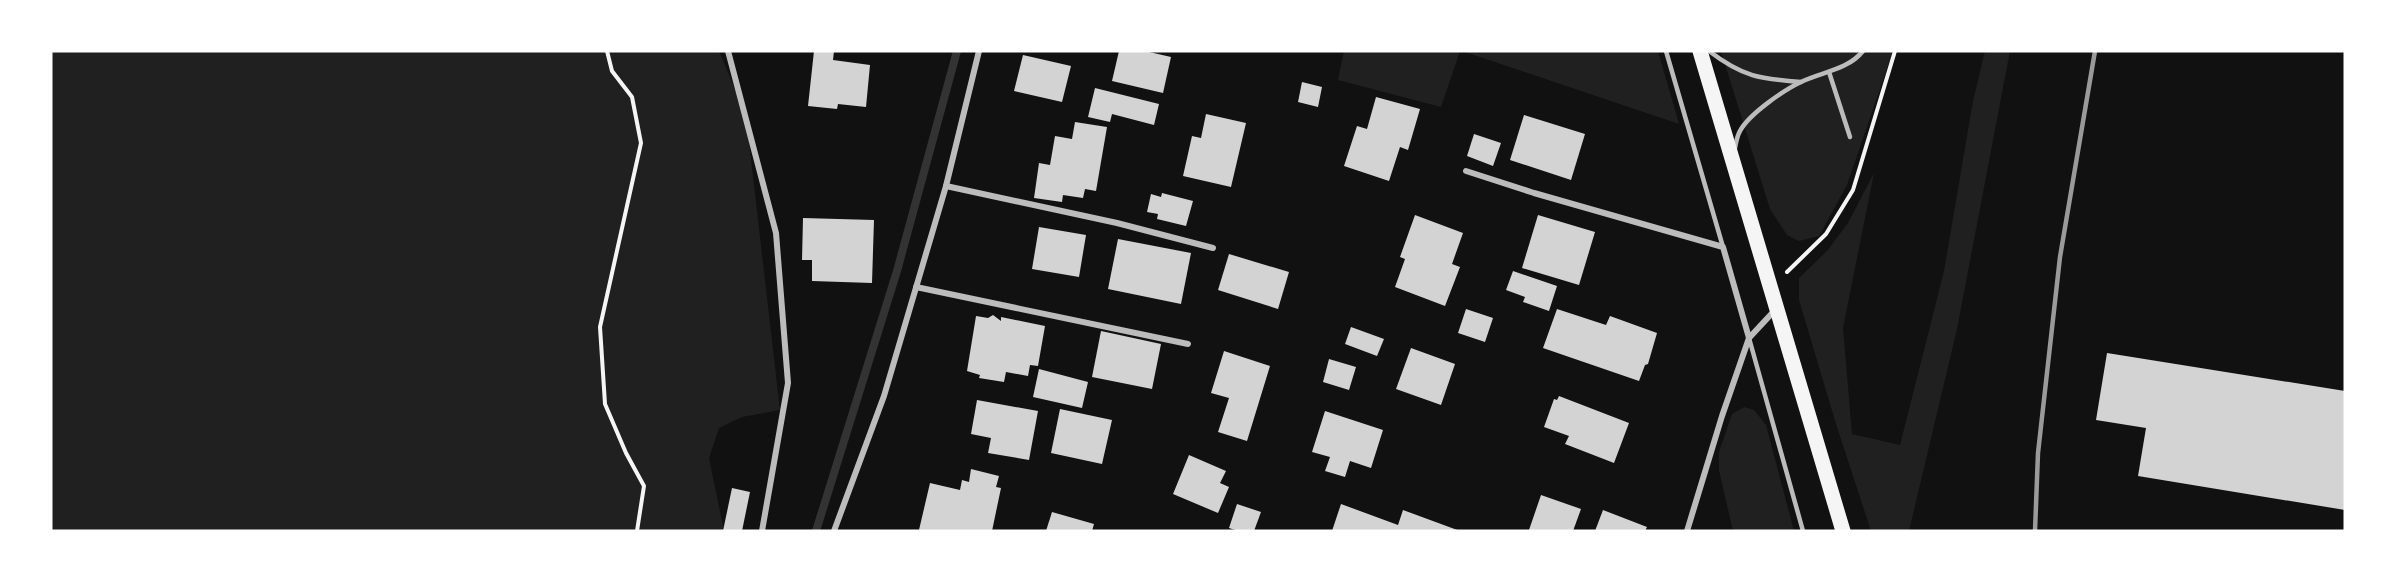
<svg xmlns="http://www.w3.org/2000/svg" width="2396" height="582" viewBox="0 0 2396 582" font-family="'Archivo Narrow',sans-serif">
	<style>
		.green { fill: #202020 }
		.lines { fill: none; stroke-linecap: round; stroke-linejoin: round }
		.stream { stroke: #333; stroke-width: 8 }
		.building { fill: #d3d3d3 }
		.path { stroke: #f5f5f5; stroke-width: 4 }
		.service { stroke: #bcbcbc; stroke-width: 4.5 }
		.minor { stroke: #bcbcbc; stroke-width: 6 }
		.primary { stroke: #f5f5f5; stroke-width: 15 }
		.rail { stroke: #9a9a9a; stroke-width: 4.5 }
	</style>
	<rect width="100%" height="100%" fill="#111"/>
	<g class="green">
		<path d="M51 51H719L746 116 780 410 742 417 719 428 709 458 724 531H51Z"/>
		<path d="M1344 51H1460L1441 107 1338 80Z"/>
		<path d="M1462 51H1658L1679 124Z"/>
		<path d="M1721 51H1893L1847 185 1819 236 1799 241 1787 235 1770 209Z"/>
		<path d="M1985 51H2010L1957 329 1909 531H1871L1836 424 1799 300V278L1827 251 1848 223 1874 173 1843 328 1852 434 1900 445 1944 271 1973 101Z"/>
		<path d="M1744 407 1754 410 1766 425 1794 531H1733L1719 470V452L1732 414Z"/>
	</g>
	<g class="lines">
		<path class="stream" d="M816 531 897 271 957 51"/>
	</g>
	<g class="building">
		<path d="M814 51H834L833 60 870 65 866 107 838 104 837 109 808 106Z"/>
		<path d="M1119 51H1145L1171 57 1163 93 1112 81Z"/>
		<path d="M1023 55 1071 66 1062 102 1014 91Z"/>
		<path d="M1302 82 1322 87 1318 107 1298 102Z"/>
		<path d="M1095 88 1159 104 1154 125 1112 114 1110 122 1088 117Z"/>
		<path d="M1376 97 1420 109 1408 150 1400 147 1389 181 1344 166 1357 126 1367 129Z"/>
		<path d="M1206 114 1246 123 1231 187 1183 176 1192 136 1201 138Z"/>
		<path d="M1524 115 1585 134 1571 180 1510 160Z"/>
		<path d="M1075 122 1107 127 1096 191 1085 189 1083 198 1063 195 1062 202 1034 198 1039 163 1050 165 1055 136 1072 139Z"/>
		<path d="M1474 134 1501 143 1493 166 1467 156Z"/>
		<path d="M1162 193 1193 201 1186 226 1157 219 1158 214 1147 212 1151 194 1161 197Z"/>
		<path d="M1415 215 1463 233 1452 264 1460 267 1445 306 1395 287 1405 259 1400 257Z"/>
		<path d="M1538 215 1595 232 1579 285 1522 268Z"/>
		<path d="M803 218 874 220 872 283 812 281V260H802Z"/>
		<path d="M1039 227 1086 235 1079 277 1032 269Z"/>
		<path d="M1118 239 1191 253 1181 304 1108 289Z"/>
		<path d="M1229 254 1289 272 1278 309 1218 290Z"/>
		<path d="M1513 271 1557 286 1549 311 1523 302 1525 297 1506 290Z"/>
		<path d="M1466 309 1493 318 1485 342 1458 333Z"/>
		<path d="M1557 309 1606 325 1610 316 1657 333 1648 364 1645 365 1639 381 1543 348Z"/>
		<path d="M993 315 1001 321V317L1045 326 1038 366 1030 365 1028 376 1006 372 1004 382 979 378 980 375 967 371 976 316 988 318Z"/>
		<path d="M1351 327 1384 339 1377 356 1345 344Z"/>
		<path d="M1101 331 1161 344 1152 389 1092 377Z"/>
		<path d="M1411 348 1455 364 1441 405 1396 389Z"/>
		<path d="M1224 351 1270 366 1247 441 1218 432 1229 398 1211 393Z"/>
		<path d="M2107 353 2345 391V510L2138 476 2146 428 2096 420Z"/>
		<path d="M1329 359 1356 367 1349 390 1323 382Z"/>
		<path d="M1039 369 1088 382 1082 408 1033 397Z"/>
		<path d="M1559 396 1629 423 1614 463 1565 444 1569 436 1544 427 1554 399 1557 400Z"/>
		<path d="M977 400 1038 411 1029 460 988 453 991 438 971 434Z"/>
		<path d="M1060 409 1112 420 1102 464 1051 453Z"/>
		<path d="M1325 411 1383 430 1371 468 1350 461 1345 477 1325 471 1330 457 1312 452Z"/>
		<path d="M1189 455 1226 471 1220 483 1229 487 1218 513 1173 494Z"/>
		<path d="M971 469 999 476 996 487 1001 488 992 531 919 530 930 483 960 490 962 480 969 482Z"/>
		<path d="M732 488 750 492 742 531H723Z"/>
		<path d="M1541 495 1581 509 1573 531 1529 530Z"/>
		<path d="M1237 504 1261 512 1254 531H1238L1229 528Z"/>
		<path d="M1341 504 1398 525 1403 510 1460 531H1332Z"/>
		<path d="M1603 510 1647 527 1645 531H1595Z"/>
		<path d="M1052 512 1094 524 1092 531H1046Z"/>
	</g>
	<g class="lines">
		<g class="path">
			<path d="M607 51 612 71 632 97 641 143 600 327 605 404 626 453 644 486 637 531"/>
			<path d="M1787 272 1826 234 1853 190 1895 51"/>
		</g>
		<g class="service">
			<path d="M1666 51 1723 247"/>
			<path d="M1709 51C1743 77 1760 79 1801 82"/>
			<path d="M1829 72 1850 137"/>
			<path d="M1735 148C1736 143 1737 136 1740 131 1749 114 1784 90 1801 82 1821 72 1848 70 1863 51"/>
			<path d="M1749 338 1803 531"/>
		</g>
		<g class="minor">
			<path d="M728 51 776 233 788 383 762 531"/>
			<path d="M1466 171 1534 193 1723 247 1749 338"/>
			<path d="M946 186 1117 223 1213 248"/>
			<path d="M916 287 1188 344"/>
			<path d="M834 531 884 396 946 186 979 51"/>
			<path d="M1687 531 1722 416 1749 338 1776 309"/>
		</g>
		<path class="primary" d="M1700 51 1843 531"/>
		<path class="rail" d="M2035 531 2038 453 2060 257 2095 51"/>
	</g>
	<rect width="2396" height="582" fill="none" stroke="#ffffff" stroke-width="105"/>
</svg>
